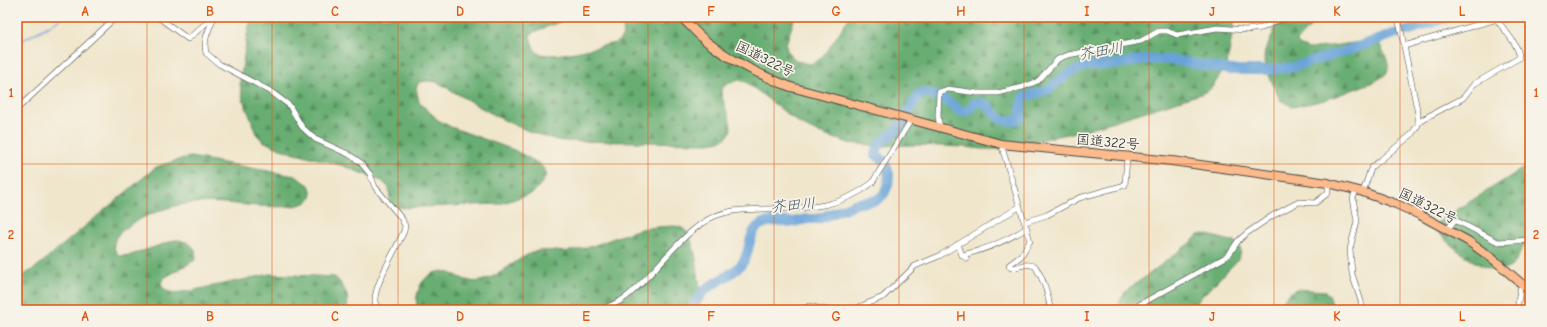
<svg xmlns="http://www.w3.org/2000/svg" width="1547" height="327" viewBox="0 0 1547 327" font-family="'Comic Neue','Klee One',sans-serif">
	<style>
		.forest { fill: url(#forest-firs); stroke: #4a6c4e }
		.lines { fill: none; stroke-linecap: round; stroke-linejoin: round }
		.stream { stroke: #68a3d8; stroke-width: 1.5 }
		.river { stroke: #68a3d8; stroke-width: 10 }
		.minor-casing { stroke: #494743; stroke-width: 6 }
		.trunk-casing { stroke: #494743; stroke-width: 10 }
		.minor { stroke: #fff; stroke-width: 5 }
		.trunk { stroke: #fbbb8d; stroke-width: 8 }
		.grid { fill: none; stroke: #df570e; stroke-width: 1; stroke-opacity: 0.55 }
		.labels { text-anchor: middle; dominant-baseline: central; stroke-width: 3.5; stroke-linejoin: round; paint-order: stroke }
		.street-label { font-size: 14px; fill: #2b2b2b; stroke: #f7f3e8 }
		.water-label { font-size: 15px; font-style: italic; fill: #405568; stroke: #f7f3e8 }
		.neatline { fill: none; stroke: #df570e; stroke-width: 1.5 }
		.grid-label { font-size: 13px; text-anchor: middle; font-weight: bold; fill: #df570e }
	</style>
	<defs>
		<pattern id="forest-firs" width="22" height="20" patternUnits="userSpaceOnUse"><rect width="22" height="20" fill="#68ad72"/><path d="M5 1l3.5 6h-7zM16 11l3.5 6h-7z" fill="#568d5e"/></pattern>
	</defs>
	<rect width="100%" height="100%" fill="#f7f3e8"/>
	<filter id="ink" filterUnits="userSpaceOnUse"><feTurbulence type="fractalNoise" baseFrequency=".025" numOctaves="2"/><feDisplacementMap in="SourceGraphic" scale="8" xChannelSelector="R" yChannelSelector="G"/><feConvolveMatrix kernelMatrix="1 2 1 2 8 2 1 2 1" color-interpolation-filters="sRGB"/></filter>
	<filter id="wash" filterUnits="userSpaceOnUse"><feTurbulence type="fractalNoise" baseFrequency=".012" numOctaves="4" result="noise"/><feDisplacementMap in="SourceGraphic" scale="16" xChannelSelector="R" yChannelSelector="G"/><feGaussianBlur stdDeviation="0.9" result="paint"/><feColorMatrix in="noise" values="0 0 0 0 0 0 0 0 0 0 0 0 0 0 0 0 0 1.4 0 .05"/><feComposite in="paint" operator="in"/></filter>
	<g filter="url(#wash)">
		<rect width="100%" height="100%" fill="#f0e6cc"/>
		<g class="forest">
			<path d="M252 17H572L534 32 530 35C531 41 533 49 537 52 549 61 600 46 615 43 627 36 623 29 622 17H795L786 44C786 52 791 57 798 61 801 62 807 64 810 64 824 63 841 27 850 17H1235L1227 65 1213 86 1209 90 1201 94 1085 130 1000 149H982L964 147 917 145 877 146 849 143 821 134 799 123 746 82 739 80 727 84 721 89C722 113 749 138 709 143L562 141C517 132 477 105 437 82L428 81 419 82 416 88 419 102 438 120 451 127 514 150 540 164 544 169 546 174 544 180 533 193 500 204 398 208 393 207 390 204 389 188 382 181 341 165 280 149 263 141 258 136 243 100 240 83 248 29Z"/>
			<path d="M1276 17H1318C1314 26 1298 36 1297 42L1299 45 1309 49 1375 40C1381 43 1390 63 1388 70 1386 76 1380 78 1376 81L1325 100 1293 107 1280 100 1267 71 1264 58 1265 51 1270 41 1276 25Z"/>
			<path d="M191 157 295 176 309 185 312 193C312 196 310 199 308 201 295 212 241 204 224 203 208 202 190 202 175 206 156 211 132 220 118 235 112 242 113 251 120 256L131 255 175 240C187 240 199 247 195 260L164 278 161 283C164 296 179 292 190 291L270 274 335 277C344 286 350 296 347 310H17V279L34 269 156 167 181 159Z"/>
			<path d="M1530 164V242C1527 244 1523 247 1521 250 1519 255 1517 261 1514 264 1495 285 1450 246 1438 232V223L1444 218Z"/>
			<path d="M673 226C677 226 681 227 685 230 698 244 701 292 699 310H417C415 298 418 282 430 275 451 262 461 288 484 280 502 275 515 259 534 252 545 248 558 253 570 251 593 248 614 237 637 230 648 227 661 227 673 226Z"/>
			<path d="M1204 234 1235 242C1244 248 1241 255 1236 262L1201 297 1192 310H1118L1119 302 1124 294 1129 288 1144 278 1191 242 1198 235Z"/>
			<path d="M1296 289 1325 291 1329 295 1334 310H1279C1280 300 1288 294 1296 289Z"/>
		</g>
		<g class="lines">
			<path class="stream" d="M17 43 51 25 63 17"/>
			<path class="river" d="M691 310C695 303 699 296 705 290 716 281 730 276 740 266 751 255 747 237 757 227 765 220 777 221 787 222L788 223 807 219H818L855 204 877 200 884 194 888 185 889 174 887 168 884 161 875 154 881 142 897 130 920 93C936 92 949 102 961 112L969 110 975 103C979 103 984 102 987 105 990 107 993 112 996 115 1002 122 1014 123 1021 117 1022 109 1019 104 1024 97L1048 90 1067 74 1086 66 1118 64 1146 59 1173 60 1231 70H1268L1292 67 1346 51 1394 34 1407 31 1448 17"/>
		</g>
	</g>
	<g filter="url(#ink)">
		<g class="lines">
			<defs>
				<g id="minor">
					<path d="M158 17 188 39 213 17"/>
					<path d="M214 17C209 30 203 39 206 53L219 64 270 91 289 105 302 127 315 139 348 154 360 162 370 174 375 187 402 219 405 226 404 231C397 248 374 284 375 301 375 304 377 307 378 310"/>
					<path d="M1404 46 1504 17"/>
					<path d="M17 109 116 17"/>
					<path d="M1418 123 1427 117 1463 98 1474 84 1519 58C1520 46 1504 30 1497 20"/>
					<path d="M940 128 938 116 939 92 948 89 977 93H998L1023 87 1038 81 1058 59 1068 55 1141 41 1159 31H1167L1177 35 1217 28 1246 30 1262 28 1284 17"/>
					<path d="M1001 144 1030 241 1021 256 1009 265 1011 268C1021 268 1022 262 1035 266 1043 278 1049 295 1050 310"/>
					<path d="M1356 191 1353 198 1357 221 1350 249 1352 274 1361 301 1362 310"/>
					<path d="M1363 192 1370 171 1372 167 1411 135 1418 125V114L1398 17"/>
					<path d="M1025 222 1047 215 1079 198 1125 185 1127 157"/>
					<path d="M1448 229 1453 222 1457 221 1498 242 1530 240"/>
					<path d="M958 244 962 255 967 259"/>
					<path d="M962 255C986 250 1006 241 1027 228"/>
					<path d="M1525 287 1530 278"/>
					<path d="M809 306 826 310"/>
					<path d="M599 310C608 307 618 303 626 297 655 275 682 230 715 216 732 209 745 210 763 209 803 208 838 210 872 183L911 120"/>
					<path d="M856 310 859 307 883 297 915 266 939 256 1019 207"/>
					<path d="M1130 310 1224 258 1230 253 1238 241 1247 233 1272 216 1299 202 1315 203 1328 193V183"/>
					<path d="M1517 310 1520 289 1523 285"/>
				</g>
				<path id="trunk" d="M681 17C690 25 697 34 706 41 731 61 762 76 791 87L1001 144 1172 161 1328 183 1363 192 1396 204 1420 215 1468 241 1493 259 1530 291"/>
			</defs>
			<use href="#minor" class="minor-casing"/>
			<use href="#trunk" class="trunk-casing"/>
			<use href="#minor" class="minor"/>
			<use href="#trunk" class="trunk"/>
		</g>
	</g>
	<path class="grid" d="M147 17V310M272 17V310M398 17V310M523 17V310M648 17V310M774 17V310M899 17V310M1024 17V310M1149 17V310M1274 17V310M1400 17V310M17 164H1530"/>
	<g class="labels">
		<g class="street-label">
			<text transform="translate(765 59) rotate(26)">国道322号</text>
			<text transform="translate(1108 142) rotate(5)">国道322号</text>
			<text transform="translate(1428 206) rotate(26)">国道322号</text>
		</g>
		<g class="water-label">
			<text transform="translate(1101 51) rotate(-10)">芥田川</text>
			<text transform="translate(793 205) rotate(-6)">芥田川</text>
		</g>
	</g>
	<rect width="1547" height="327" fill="none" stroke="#f7f3e8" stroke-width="44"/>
	<rect x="22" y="22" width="1503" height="283" class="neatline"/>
	<g class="grid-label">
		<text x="85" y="16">A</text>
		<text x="210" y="16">B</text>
		<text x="335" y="16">C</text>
		<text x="460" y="16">D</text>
		<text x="586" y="16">E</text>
		<text x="711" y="16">F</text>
		<text x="836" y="16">G</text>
		<text x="961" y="16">H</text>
		<text x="1087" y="16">I</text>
		<text x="1212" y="16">J</text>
		<text x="1337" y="16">K</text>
		<text x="1462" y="16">L</text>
		<text x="11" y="97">1</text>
		<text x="1536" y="97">1</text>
		<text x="11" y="239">2</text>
		<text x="1536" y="239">2</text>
		<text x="85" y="321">A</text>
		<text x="210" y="321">B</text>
		<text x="335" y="321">C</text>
		<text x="460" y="321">D</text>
		<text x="586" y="321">E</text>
		<text x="711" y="321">F</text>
		<text x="836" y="321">G</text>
		<text x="961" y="321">H</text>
		<text x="1087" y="321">I</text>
		<text x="1212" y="321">J</text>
		<text x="1337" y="321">K</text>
		<text x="1462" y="321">L</text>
	</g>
</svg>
